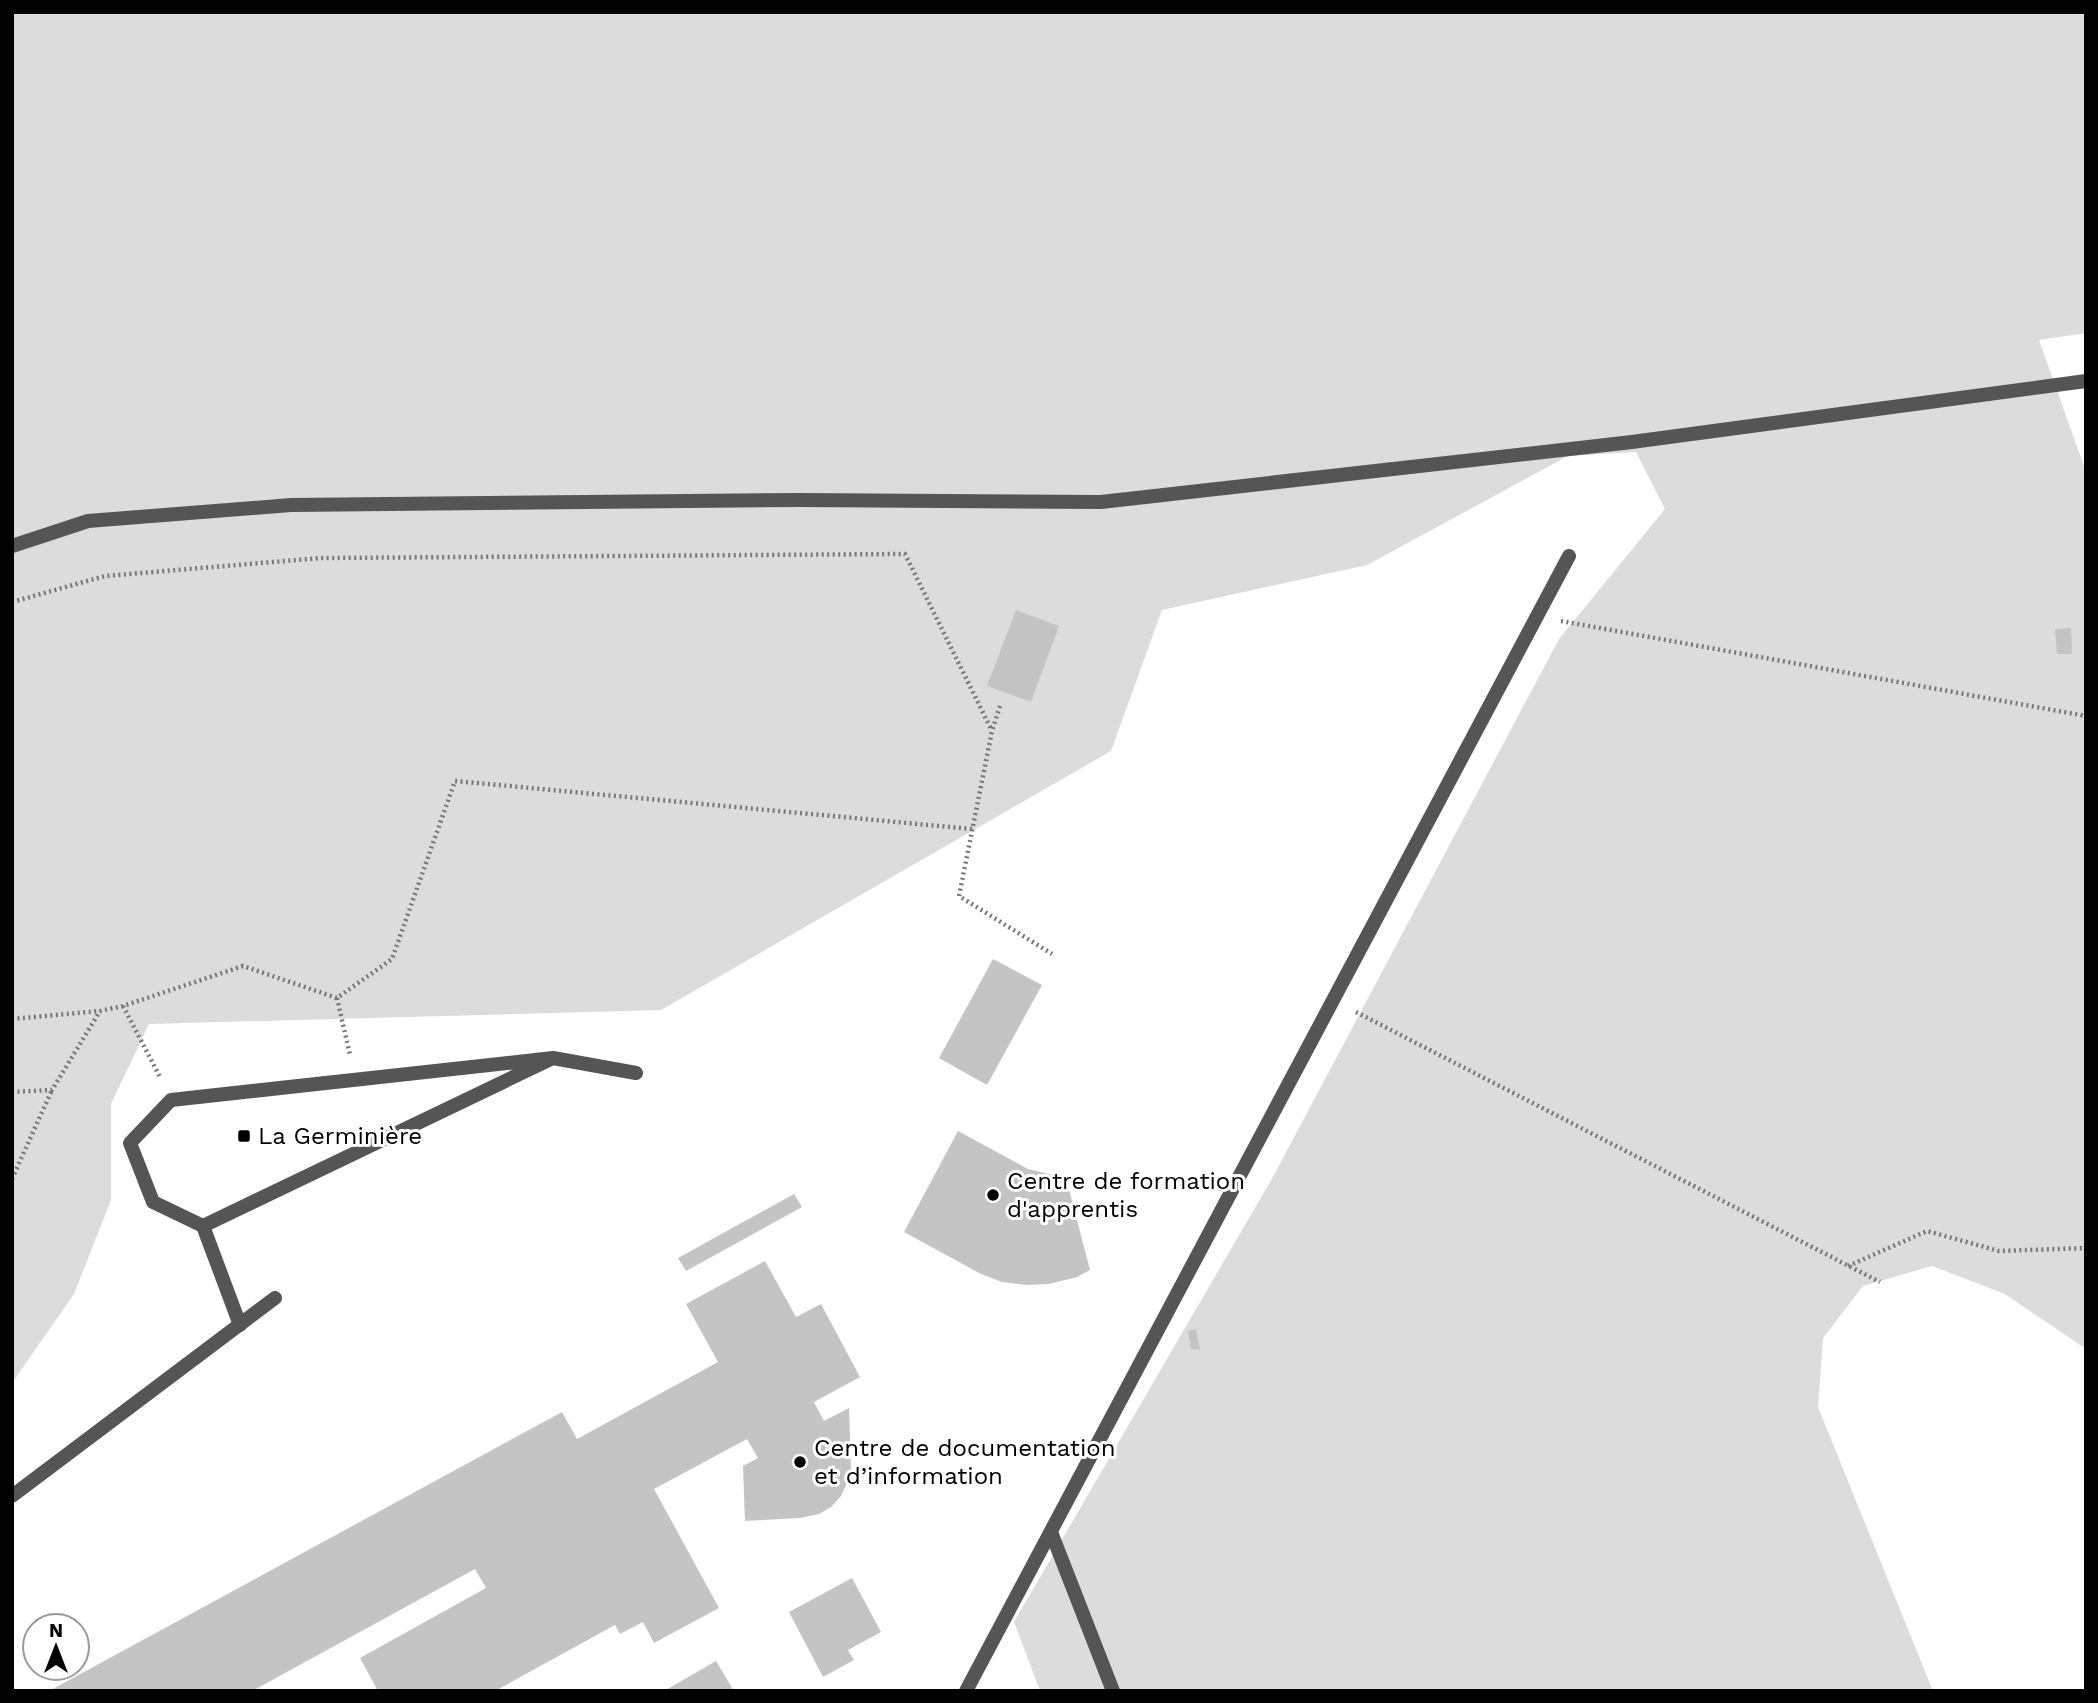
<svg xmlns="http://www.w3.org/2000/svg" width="2098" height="1703" viewBox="0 0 2098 1703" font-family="'Work Sans',sans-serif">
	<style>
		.green { fill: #dcdcdc }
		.building { fill: #c4c4c4 }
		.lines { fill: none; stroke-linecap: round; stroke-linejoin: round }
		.path { stroke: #777; stroke-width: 4.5; stroke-dasharray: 2 3.5; stroke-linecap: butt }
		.lane { stroke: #555; stroke-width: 14 }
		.street { stroke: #555; stroke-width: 14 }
		.poi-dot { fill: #000; stroke: #fff; stroke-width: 2.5 }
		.labels { text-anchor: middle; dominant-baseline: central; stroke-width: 6; stroke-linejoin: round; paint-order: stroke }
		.poi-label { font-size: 24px; fill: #000; stroke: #fff; text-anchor: start }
	</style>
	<rect width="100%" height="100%" fill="#fff"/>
	<path class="green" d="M12 12H2086V333L2039 340 2086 472V1349L2005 1294 1932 1266 1863 1286 1823 1338 1818 1407 1933 1691H1040L1014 1622 1274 1175 1559 639 1665 509 1636 452 1568 456 1367 565 1162 610 1111 751 661 1010 149 1024 111 1104V1200L74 1294 12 1383Z"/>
	<g class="building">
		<path d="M1016 610 1059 626 1031 702 987 686Z"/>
		<path d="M2071 628 2072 654H2057L2055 629Z"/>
		<path d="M993 959 1042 985 987 1085 939 1058Z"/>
		<path d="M958 1131 1028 1169 1066 1178 1090 1270 1077 1277 1049 1284 1026 1285 1002 1282 981 1274 904 1232Z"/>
		<path d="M794 1194 802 1207 686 1271 678 1258Z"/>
		<path d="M765 1261 796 1317 821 1304 860 1377 814 1402 824 1421 849 1408 851 1469 847 1483 841 1496 831 1507 819 1514 800 1518 745 1521 743 1466 758 1458 747 1439 654 1489 719 1608 654 1643 643 1622 620 1634 615 1625 495 1691H378L360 1658 486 1588 475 1569 252 1691H49L562 1412 577 1439 718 1362 686 1304Z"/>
		<path d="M1196 1329 1200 1349 1191 1350 1188 1331Z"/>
		<path d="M852 1578 881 1632 848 1650 854 1660 823 1677 789 1612Z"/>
		<path d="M716 1661 734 1691H664Z"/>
	</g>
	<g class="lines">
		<g class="path">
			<path d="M12 602 105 576 321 558 905 554 992 731"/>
			<path d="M1561 621 2086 716"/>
			<path d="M1000 706 992 731 959 896 1052 954"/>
			<path d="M337 998 350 1055"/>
			<path d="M123 1006 160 1077"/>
			<path d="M1356 1012 1880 1282"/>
			<path d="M12 1019 100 1011 123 1006 243 966 337 998 392 959 455 781 972 829"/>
			<path d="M12 1092 52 1090 100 1011"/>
			<path d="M12 1179 52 1090"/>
			<path d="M1848 1266 1927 1231 1999 1251 2086 1248"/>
		</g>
		<g class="lane">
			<path d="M553 1058 171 1100 130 1143 153 1202 203 1226 553 1058 636 1073"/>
			<path d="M203 1226 240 1325"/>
			<path d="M12 1496 275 1298"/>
			<path d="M1051 1532 1113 1691"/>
			<path d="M966 1691 1569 556"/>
		</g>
		<path class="street" d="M12 546 88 521 291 505 799 500 1101 502 1632 442 2086 381"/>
	</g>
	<g class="poi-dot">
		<rect x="237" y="1129" width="14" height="14" rx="3.5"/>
		<circle cx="993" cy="1195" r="7"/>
		<circle cx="800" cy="1462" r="7"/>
	</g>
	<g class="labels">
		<g class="poi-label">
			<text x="258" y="1136">La Germinière</text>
			<text x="1007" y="1181">Centre de formation<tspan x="1007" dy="28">d'apprentis</tspan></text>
			<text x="814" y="1448">Centre de documentation<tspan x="814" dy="28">et d’information</tspan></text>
		</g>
	</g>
	<rect width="2098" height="1703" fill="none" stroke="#000000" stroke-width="28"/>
	<g transform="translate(56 1647)"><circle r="33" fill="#ffffff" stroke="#999999" stroke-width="2"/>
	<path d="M0-5L12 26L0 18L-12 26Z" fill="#000000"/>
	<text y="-10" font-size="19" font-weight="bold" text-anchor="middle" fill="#000000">N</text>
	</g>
</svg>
